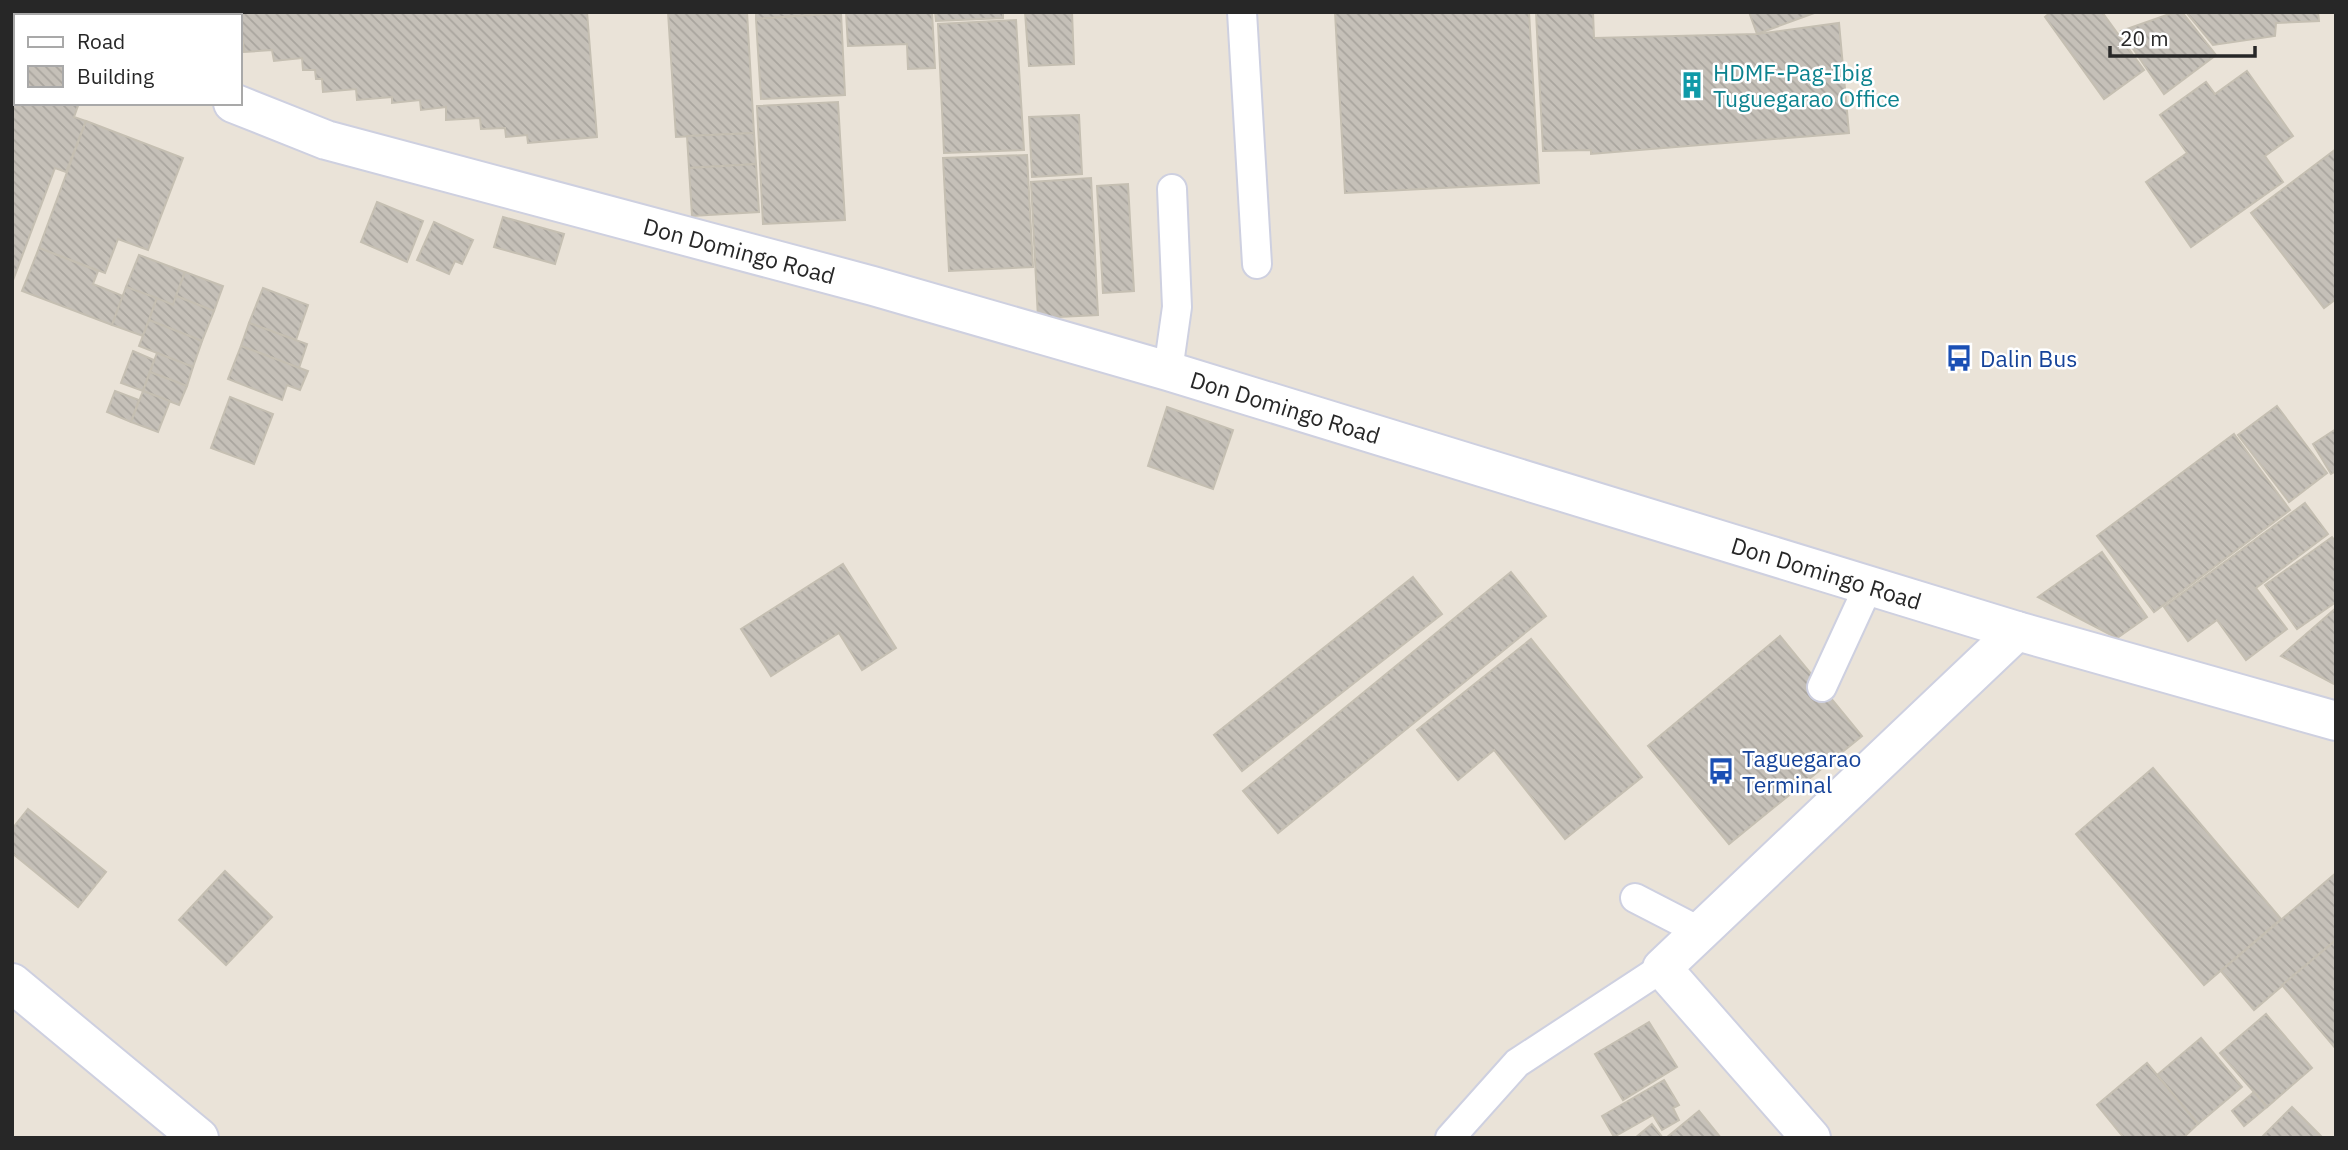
<svg xmlns="http://www.w3.org/2000/svg" width="2348" height="1150" viewBox="0 0 2348 1150" font-family="'IBM Plex Sans',sans-serif">
	<style>
		.building { fill: url(#building-back-hatch); stroke: #c5bfb2; stroke-width: 2 }
		.lines { fill: none; stroke-linecap: round; stroke-linejoin: round }
		.lane-casing { stroke: #ced0e0; stroke-width: 32 }
		.street-casing { stroke: #ced0e0; stroke-width: 42 }
		.secondary-casing { stroke: #ced0e0; stroke-width: 42 }
		.lane { stroke: #fff; stroke-width: 28 }
		.street { stroke: #fff; stroke-width: 38 }
		.secondary { stroke: #fff; stroke-width: 38 }
		.labels { text-anchor: middle; dominant-baseline: central; stroke-width: 5; stroke-linejoin: round; paint-order: stroke }
		.culture-label { font-size: 23px; fill: #0d838f; stroke: #fff; text-anchor: start }
		.street-label { font-size: 23px; fill: #272727; stroke: #fff }
		.transit-label { font-size: 23px; fill: #164399; stroke: #fff; text-anchor: start }
	</style>
	<defs>
		<pattern id="building-back-hatch" width="6" height="6" patternUnits="userSpaceOnUse" patternTransform="scale(1.75)"><rect width="6" height="6" fill="#c5c0b8"/><path d="M-1 5l2 2M0 0l6 6M5-1l2 2" fill="none" stroke="#a9a59e"/></pattern>
	</defs>
	<rect width="100%" height="100%" fill="#eae3d8"/>
	<g class="building">
		<path d="M185 12H587L597 137 528 143 527 135 506 137 505 128 481 129 480 118 446 120V107L421 110 420 100 392 103V97L357 100 356 89 323 92 322 79H316L315 70H303L302 58 274 61 272 50 244 52 243 41H240V16H185Z"/>
		<path d="M668 12H747L754 133 676 137Z"/>
		<path d="M756 12H841V13L756 19Z"/>
		<path d="M846 12H932L935 68 908 69 907 44 848 46Z"/>
		<path d="M935 12H1003V18L936 21Z"/>
		<path d="M1025 12H1072L1074 64 1029 66Z"/>
		<path d="M1335 12H1529L1539 183 1345 193Z"/>
		<path d="M1536 12H1593L1594 38 1757 34 1839 23 1849 133 1591 154V150L1543 151Z"/>
		<path d="M1749 12H1817L1757 34Z"/>
		<path d="M2051 12H2102L2144 70 2104 99 2045 17Z"/>
		<path d="M2175 12H2182L2216 55 2164 94 2121 31Z"/>
		<path d="M2186 12H2318L2319 21 2276 23 2275 36 2213 45Z"/>
		<path d="M841 13 845 95 761 99 756 19Z"/>
		<path d="M1016 20 1024 150 944 153 938 24Z"/>
		<path d="M12 65 16 67V103H79L74 117 86 121 66 172 55 168 12 283Z"/>
		<path d="M2247 71 2293 136 2265 156 2283 182 2191 247 2146 182 2187 153 2160 115 2206 82 2215 94Z"/>
		<path d="M838 102 845 220 763 224 757 106Z"/>
		<path d="M1079 115 1082 174 1032 177 1029 117Z"/>
		<path d="M86 121 183 158 148 250 118 239 105 273 39 248Z"/>
		<path d="M754 133 756 164 689 168 687 136Z"/>
		<path d="M2336 149V299L2324 308 2251 213Z"/>
		<path d="M1027 155 1033 267 949 271 943 158Z"/>
		<path d="M756 164 759 212 692 216 689 168Z"/>
		<path d="M1091 178 1098 315 1038 318 1031 182Z"/>
		<path d="M1128 184 1134 291 1103 293 1097 186Z"/>
		<path d="M377 202 423 221 407 262 361 242Z"/>
		<path d="M503 217 564 234 555 264 494 247Z"/>
		<path d="M434 222 473 240 462 264 455 261 449 274 417 260Z"/>
		<path d="M39 248 98 271 93 284 123 296 112 325 22 291Z"/>
		<path d="M139 255 185 272 173 305 126 287Z"/>
		<path d="M185 272 223 286 214 311 176 296Z"/>
		<path d="M126 287 157 298 143 336 112 325Z"/>
		<path d="M263 288 308 305 296 340 249 323Z"/>
		<path d="M176 296 214 311 202 341 149 320 157 298 173 305Z"/>
		<path d="M149 320 202 341 193 367 139 346Z"/>
		<path d="M249 323 307 344 299 368 241 346Z"/>
		<path d="M241 346 308 371 300 390 287 385 282 400 228 379Z"/>
		<path d="M133 351 154 360 143 391 121 383Z"/>
		<path d="M157 353 193 367 187 386 150 372Z"/>
		<path d="M150 372 187 386 179 405 143 391Z"/>
		<path d="M115 391 139 400 131 422 107 412Z"/>
		<path d="M143 391 170 401 158 432 131 422Z"/>
		<path d="M230 397 273 414 254 464 211 448Z"/>
		<path d="M2277 406 2327 473 2289 502 2238 435Z"/>
		<path d="M1167 407 1233 430 1213 489 1148 466Z"/>
		<path d="M2336 429V471L2331 474 2313 444Z"/>
		<path d="M2234 434 2290 510 2154 612 2097 536Z"/>
		<path d="M2305 503 2328 534 2256 588 2287 629 2246 660 2217 620 2188 641 2164 607Z"/>
		<path d="M2332 537 2336 542V602L2297 629 2265 585Z"/>
		<path d="M2102 552 2147 617 2117 638 2038 597Z"/>
		<path d="M843 564 896 648 862 670 839 633 771 676 741 629Z"/>
		<path d="M1511 572 1546 616 1278 833 1243 791Z"/>
		<path d="M1413 577 1442 614 1242 771 1214 735Z"/>
		<path d="M2336 608V685L2281 656Z"/>
		<path d="M1780 636 1862 736 1729 844 1648 746Z"/>
		<path d="M1531 639 1642 777 1565 839 1494 750 1458 780 1417 730Z"/>
		<path d="M2153 768 2281 919 2204 985 2076 834Z"/>
		<path d="M28 809 106 872 78 907 12 853V829Z"/>
		<path d="M225 871 272 917 226 965 179 920Z"/>
		<path d="M2336 873V940L2254 1010 2221 971Z"/>
		<path d="M2336 940V1049L2282 985Z"/>
		<path d="M2266 1014 2312 1068 2267 1107 2220 1053Z"/>
		<path d="M1649 1022 1677 1067 1623 1100 1595 1054Z"/>
		<path d="M2201 1038 2242 1087 2198 1124 2157 1075Z"/>
		<path d="M2147 1063 2198 1124 2183 1138H2124L2097 1105Z"/>
		<path d="M1664 1080 1679 1105 1673 1108 1679 1120 1662 1130 1653 1115 1614 1137 1602 1116Z"/>
		<path d="M2254 1092 2267 1107 2244 1126 2232 1111Z"/>
		<path d="M2292 1107 2323 1138H2261Z"/>
		<path d="M1699 1111 1721 1138H1666Z"/>
		<path d="M1652 1124 1663 1138H1635Z"/>
	</g>
	<g class="lines">
		<defs>
			<g id="lane">
				<path d="M1242 12 1257 264"/>
				<path d="M1168 371 1177 307 1172 189"/>
				<path d="M1822 687 1869 585"/>
				<path d="M1635 898 1699 931"/>
				<path d="M1450 1138 1517 1063 1662 968"/>
			</g>
			<g id="street">
				<path d="M12 983 199 1138"/>
				<path d="M1811 1138 1662 968 2017 631"/>
			</g>
			<g id="secondary">
				<path d="M12 17 16 19"/>
				<path id="s1" d="M233 103 326 140 873 286 1168 371 2017 631 2336 721"/>
			</g>
		</defs>
		<use href="#lane" class="lane-casing"/>
		<use href="#street" class="street-casing"/>
		<use href="#secondary" class="secondary-casing"/>
		<use href="#lane" class="lane"/>
		<use href="#street" class="street"/>
		<use href="#secondary" class="secondary"/>
	</g>
	<defs>
		<symbol id="building-bare" viewBox="-9 -9 18 18"><path d="M-4-6H4V6H1V3H-1V6H-4ZM-2.5-4.3h1.7v1.8h-1.7ZM.8-4.3h1.7v1.8H.8ZM-2.5-1h1.7V.8h-1.7ZM.8-1h1.7V.8H.8Z" fill="#0f9aa8" stroke="#fff" stroke-width="2.5" paint-order="stroke"/></symbol>
		<symbol id="bus-bare" viewBox="-9 -9 18 18"><path d="M-5-6H5V4H4V6H2V4H-2V6H-4V4H-5ZM-3.5-4V0h7V-4ZM-3.5 1.2v1.5H-2V1.2ZM2 1.2v1.5H3.5V1.2Z" fill="#1a4fb4" stroke="#fff" stroke-width="2.5" paint-order="stroke"/></symbol>
	</defs>
	<g fill-rule="evenodd">
		<use href="#building-bare" x="1673" y="66" width="38" height="38"/>
		<use href="#bus-bare" x="1940" y="339" width="38" height="38"/>
		<use href="#bus-bare" x="1702" y="752" width="38" height="38"/>
	</g>
	<g class="labels">
		<g class="culture-label">
			<text x="1713" y="72">HDMF-Pag-Ibig<tspan x="1713" dy="26">Tuguegarao Office</tspan></text>
		</g>
		<g class="street-label">
			<text stroke="none"><textPath href="#s1" startOffset="528">Don Domingo Road</textPath></text>
			<text stroke="none"><textPath href="#s1" startOffset="1096">Don Domingo Road</textPath></text>
			<text stroke="none"><textPath href="#s1" startOffset="1662">Don Domingo Road</textPath></text>
		</g>
		<g class="transit-label">
			<text x="1980" y="358">Dalin Bus</text>
			<text x="1742" y="758">Taguegarao<tspan x="1742" dy="26">Terminal</tspan></text>
		</g>
	</g>
	<rect width="2348" height="1150" fill="none" stroke="#272727" stroke-width="28"/>
	<rect x="14" y="14" width="228" height="91" fill="#ffffff" stroke="#a9a9a9" stroke-width="2"/>
	<rect x="28" y="37" width="35" height="10" fill="#ffffff" stroke="#a9a9a9" stroke-width="2"/>
	<text x="77" y="49" font-size="21" fill="#272727">Road</text>
	<rect x="28" y="66" width="35" height="21" fill="url(#building-back-hatch)" stroke="#a9a9a9" stroke-width="2"/>
	<text x="77" y="84" font-size="21" fill="#272727">Building</text>
	<path d="M2110 46v10h145v-10" fill="none" stroke="#272727" stroke-width="3.5"/>
	<text x="2120" y="46" font-size="21" fill="#272727" stroke="#ffffff" stroke-width="5" paint-order="stroke">20 m</text>
</svg>
